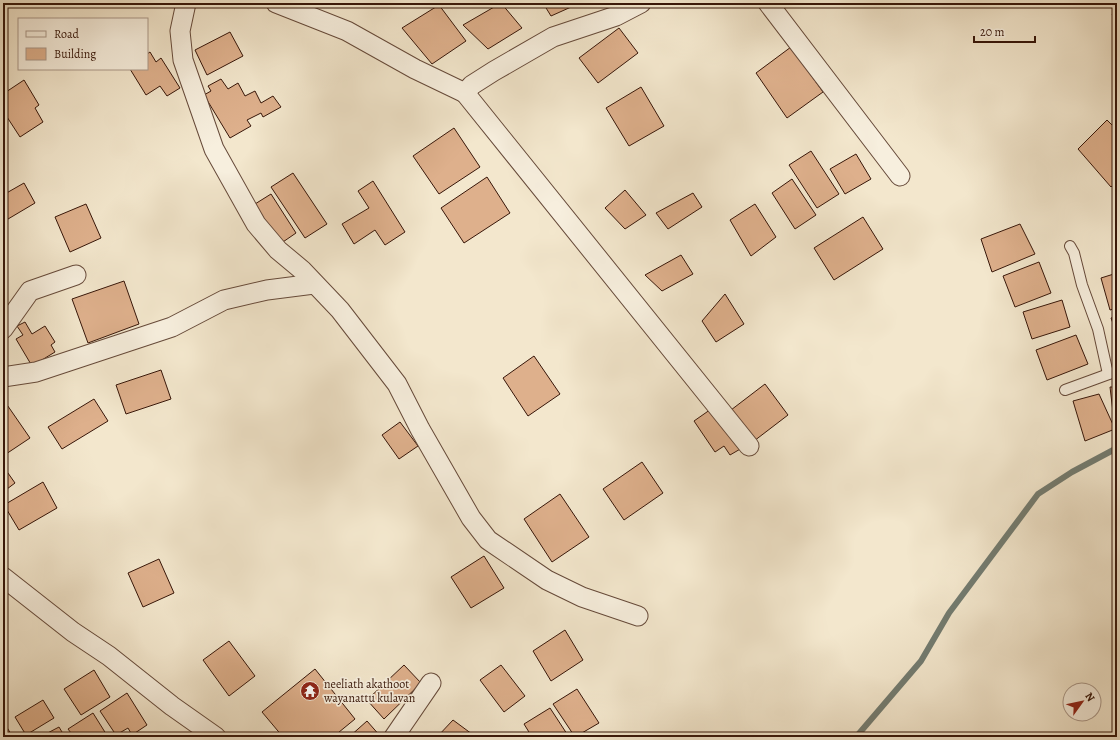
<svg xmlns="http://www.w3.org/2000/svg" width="1120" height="740" viewBox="0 0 1120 740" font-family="Alegreya,serif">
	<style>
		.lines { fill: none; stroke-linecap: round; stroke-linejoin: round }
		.stream { stroke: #737c71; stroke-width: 6 }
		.building { fill: #deb08c; stroke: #371609 }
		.service-casing { stroke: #664a3a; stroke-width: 12 }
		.minor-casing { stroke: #664a3a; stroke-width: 21 }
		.service { stroke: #f7efde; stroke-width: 10 }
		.minor { stroke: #f7efde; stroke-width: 19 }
		.labels { text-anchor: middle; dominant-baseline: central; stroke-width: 3.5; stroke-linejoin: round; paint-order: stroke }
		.poi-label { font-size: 12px; fill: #371609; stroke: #f7efde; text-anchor: start }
	</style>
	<rect width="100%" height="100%" fill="#f3e7cd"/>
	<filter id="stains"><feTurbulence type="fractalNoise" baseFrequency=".005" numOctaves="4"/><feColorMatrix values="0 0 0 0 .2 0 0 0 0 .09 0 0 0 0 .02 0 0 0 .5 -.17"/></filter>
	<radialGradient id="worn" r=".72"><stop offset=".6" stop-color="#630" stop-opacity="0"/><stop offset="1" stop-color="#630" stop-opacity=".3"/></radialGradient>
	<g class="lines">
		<path class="stream" d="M856 737 921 661 949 613 1038 494 1072 472 1117 448"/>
	</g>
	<g class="building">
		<path d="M501 3 522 28 488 49 463 25Z"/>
		<path d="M543 3H580L551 16Z"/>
		<path d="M439 5 466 41 432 64 402 28Z"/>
		<path d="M1117 11V22L1112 14Z"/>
		<path d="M619 28 638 53 598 83 579 58Z"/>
		<path d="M230 32 243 56 207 75 195 50Z"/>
		<path d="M791 47 823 92 787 118 756 73Z"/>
		<path d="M150 52 156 62 161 58 180 88 167 96 160 86 146 95 130 69H147V54Z"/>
		<path d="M221 79 228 89 238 83 245 96 255 91 261 103 273 96 281 107 263 117 261 113 247 120 251 126 230 138 204 95 211 91 208 86Z"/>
		<path d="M24 80 39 105 35 108 43 122 20 137 7 117 3 119V94Z"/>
		<path d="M641 87 664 126 629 146 606 108Z"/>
		<path d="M1107 120 1117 130V181L1111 187 1078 149Z"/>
		<path d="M454 128 480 167 439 194 413 156Z"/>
		<path d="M811 151 839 194 817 208 789 165Z"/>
		<path d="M856 154 871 179 845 194 830 169Z"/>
		<path d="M293 173 327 224 305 238 271 187Z"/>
		<path d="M487 177 510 213 464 243 441 208Z"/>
		<path d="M792 179 816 215 795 229 772 193Z"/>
		<path d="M373 181 405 232 385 245 375 230 354 244 342 224 369 208 358 191Z"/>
		<path d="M24 183 35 203 3 222V195Z"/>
		<path d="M625 190 646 215 625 229 605 208Z"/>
		<path d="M693 193 702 207 668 229 656 213Z"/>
		<path d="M271 194 296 233 280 244 255 204Z"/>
		<path d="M86 204 101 238 70 252 55 217Z"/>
		<path d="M755 204 776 237 751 256 730 220Z"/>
		<path d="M863 217 883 249 834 280 814 248Z"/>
		<path d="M1020 224 1035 254 992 272 981 239Z"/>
		<path d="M681 255 693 274 662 291 645 275Z"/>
		<path d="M1039 262 1051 293 1015 307 1003 276Z"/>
		<path d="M1117 273V308L1110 310 1101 278Z"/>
		<path d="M124 281 139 324 88 343 72 299Z"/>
		<path d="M725 294 744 324 716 342 702 321Z"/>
		<path d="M1062 300 1070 327 1032 339 1023 312Z"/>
		<path d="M1117 316V334L1111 318Z"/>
		<path d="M25 322 32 334 45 326 55 342 51 345 55 352 32 366 16 339 23 335 17 326Z"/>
		<path d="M1076 335 1088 364 1047 380 1036 350Z"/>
		<path d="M534 356 560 394 528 416 503 378Z"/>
		<path d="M161 370 171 399 126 414 116 385Z"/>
		<path d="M765 384 788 415 754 441 731 410Z"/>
		<path d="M1110 387H1117V428L1115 429Z"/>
		<path d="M1099 394 1115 429 1085 441 1073 401Z"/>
		<path d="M3 399 30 438 6 454 3 449Z"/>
		<path d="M94 399 108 421 62 449 48 427Z"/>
		<path d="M714 407 742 448 730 455 724 446 715 452 694 421Z"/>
		<path d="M400 422 418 446 399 459 382 435Z"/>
		<path d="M642 462 663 493 624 520 603 489Z"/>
		<path d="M3 466 15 483 3 492Z"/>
		<path d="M43 482 57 508 19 530 4 505Z"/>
		<path d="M560 494 589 537 552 562 524 519Z"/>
		<path d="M484 556 504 588 471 608 451 577Z"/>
		<path d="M159 559 174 593 143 607 128 573Z"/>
		<path d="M565 630 583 660 551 681 533 651Z"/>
		<path d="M229 641 255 676 229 696 203 660Z"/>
		<path d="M404 665 421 683 384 719 367 700Z"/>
		<path d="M501 665 525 696 504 712 480 680Z"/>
		<path d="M315 669 355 719 333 737H283L262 712Z"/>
		<path d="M94 670 110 697 81 715 64 689Z"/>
		<path d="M577 689 599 723 575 737 553 704Z"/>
		<path d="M127 693 147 725 132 735 128 728 116 735 100 711Z"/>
		<path d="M43 700 54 718 26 735 15 717Z"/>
		<path d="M550 708 569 737H532L524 724Z"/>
		<path d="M93 713 108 737H74L68 729Z"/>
		<path d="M453 720 476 737H437Z"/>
		<path d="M3 721 11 734 6 737H3Z"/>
		<path d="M367 721 381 737H349Z"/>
		<path d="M59 727 65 737H40Z"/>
	</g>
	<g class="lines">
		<defs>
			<g id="service">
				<path d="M1070 246 1074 253 1082 285 1098 329 1108 374"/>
				<path d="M1065 390 1117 371"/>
			</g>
			<g id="minor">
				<path d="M186 3 180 31 183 60 214 149 256 224 278 250 302 270 340 310 397 384 420 429 471 518 488 540 547 580 582 597 638 616"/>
				<path d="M276 3 347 31 415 69 465 93"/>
				<path d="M641 3 616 16 553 37 494 71 472 85 465 93 749 446"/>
				<path d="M768 3 900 176"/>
				<path d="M3 329 30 291 76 275"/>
				<path d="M3 377 36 372 172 327 224 300 267 290 314 284"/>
				<path d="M3 577 73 632 109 656 172 706 216 737"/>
				<path d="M394 737 431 683"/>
			</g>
		</defs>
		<use href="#service" class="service-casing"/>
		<use href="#minor" class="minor-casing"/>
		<use href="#service" class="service"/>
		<use href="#minor" class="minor"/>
	</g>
	<defs>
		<symbol id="temple-disc" viewBox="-11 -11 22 22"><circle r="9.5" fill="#8f2418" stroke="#f7efde"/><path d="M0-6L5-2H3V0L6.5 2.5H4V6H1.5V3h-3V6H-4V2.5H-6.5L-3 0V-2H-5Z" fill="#fff"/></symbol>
	</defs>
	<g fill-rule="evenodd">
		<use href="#temple-disc" x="299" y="680" width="22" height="22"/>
	</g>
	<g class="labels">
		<g class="poi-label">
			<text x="324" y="684">neeliath akathoot<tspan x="324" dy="14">wayanattu kulavan</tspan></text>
		</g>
	</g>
	<rect width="1120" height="740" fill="none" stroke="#f3e7cd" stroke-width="16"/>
	<rect x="4" y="4" width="1112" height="732" fill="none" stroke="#371609" stroke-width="2"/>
	<rect x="8" y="8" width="1104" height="724" fill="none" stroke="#371609"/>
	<rect x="18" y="18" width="130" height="52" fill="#f7efde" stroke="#aa9889"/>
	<rect x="26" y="31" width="20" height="6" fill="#f7efde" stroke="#aa9889"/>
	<text x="54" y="38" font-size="12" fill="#371609">Road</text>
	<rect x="26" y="48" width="20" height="12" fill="#deb08c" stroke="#aa9889"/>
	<text x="54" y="58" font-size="12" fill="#371609">Building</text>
	<g transform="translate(1082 702) rotate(57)"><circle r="19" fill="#f7efde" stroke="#aa9889"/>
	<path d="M0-3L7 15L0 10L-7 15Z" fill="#8f2418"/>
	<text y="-6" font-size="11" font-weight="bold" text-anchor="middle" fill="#371609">N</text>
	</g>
	<path d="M974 36v6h61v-6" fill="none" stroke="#371609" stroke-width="2"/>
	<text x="980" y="36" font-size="12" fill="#371609" stroke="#f7efde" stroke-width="3" paint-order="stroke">20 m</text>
	<rect width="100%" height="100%" filter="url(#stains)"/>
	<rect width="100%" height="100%" fill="url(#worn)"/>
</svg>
